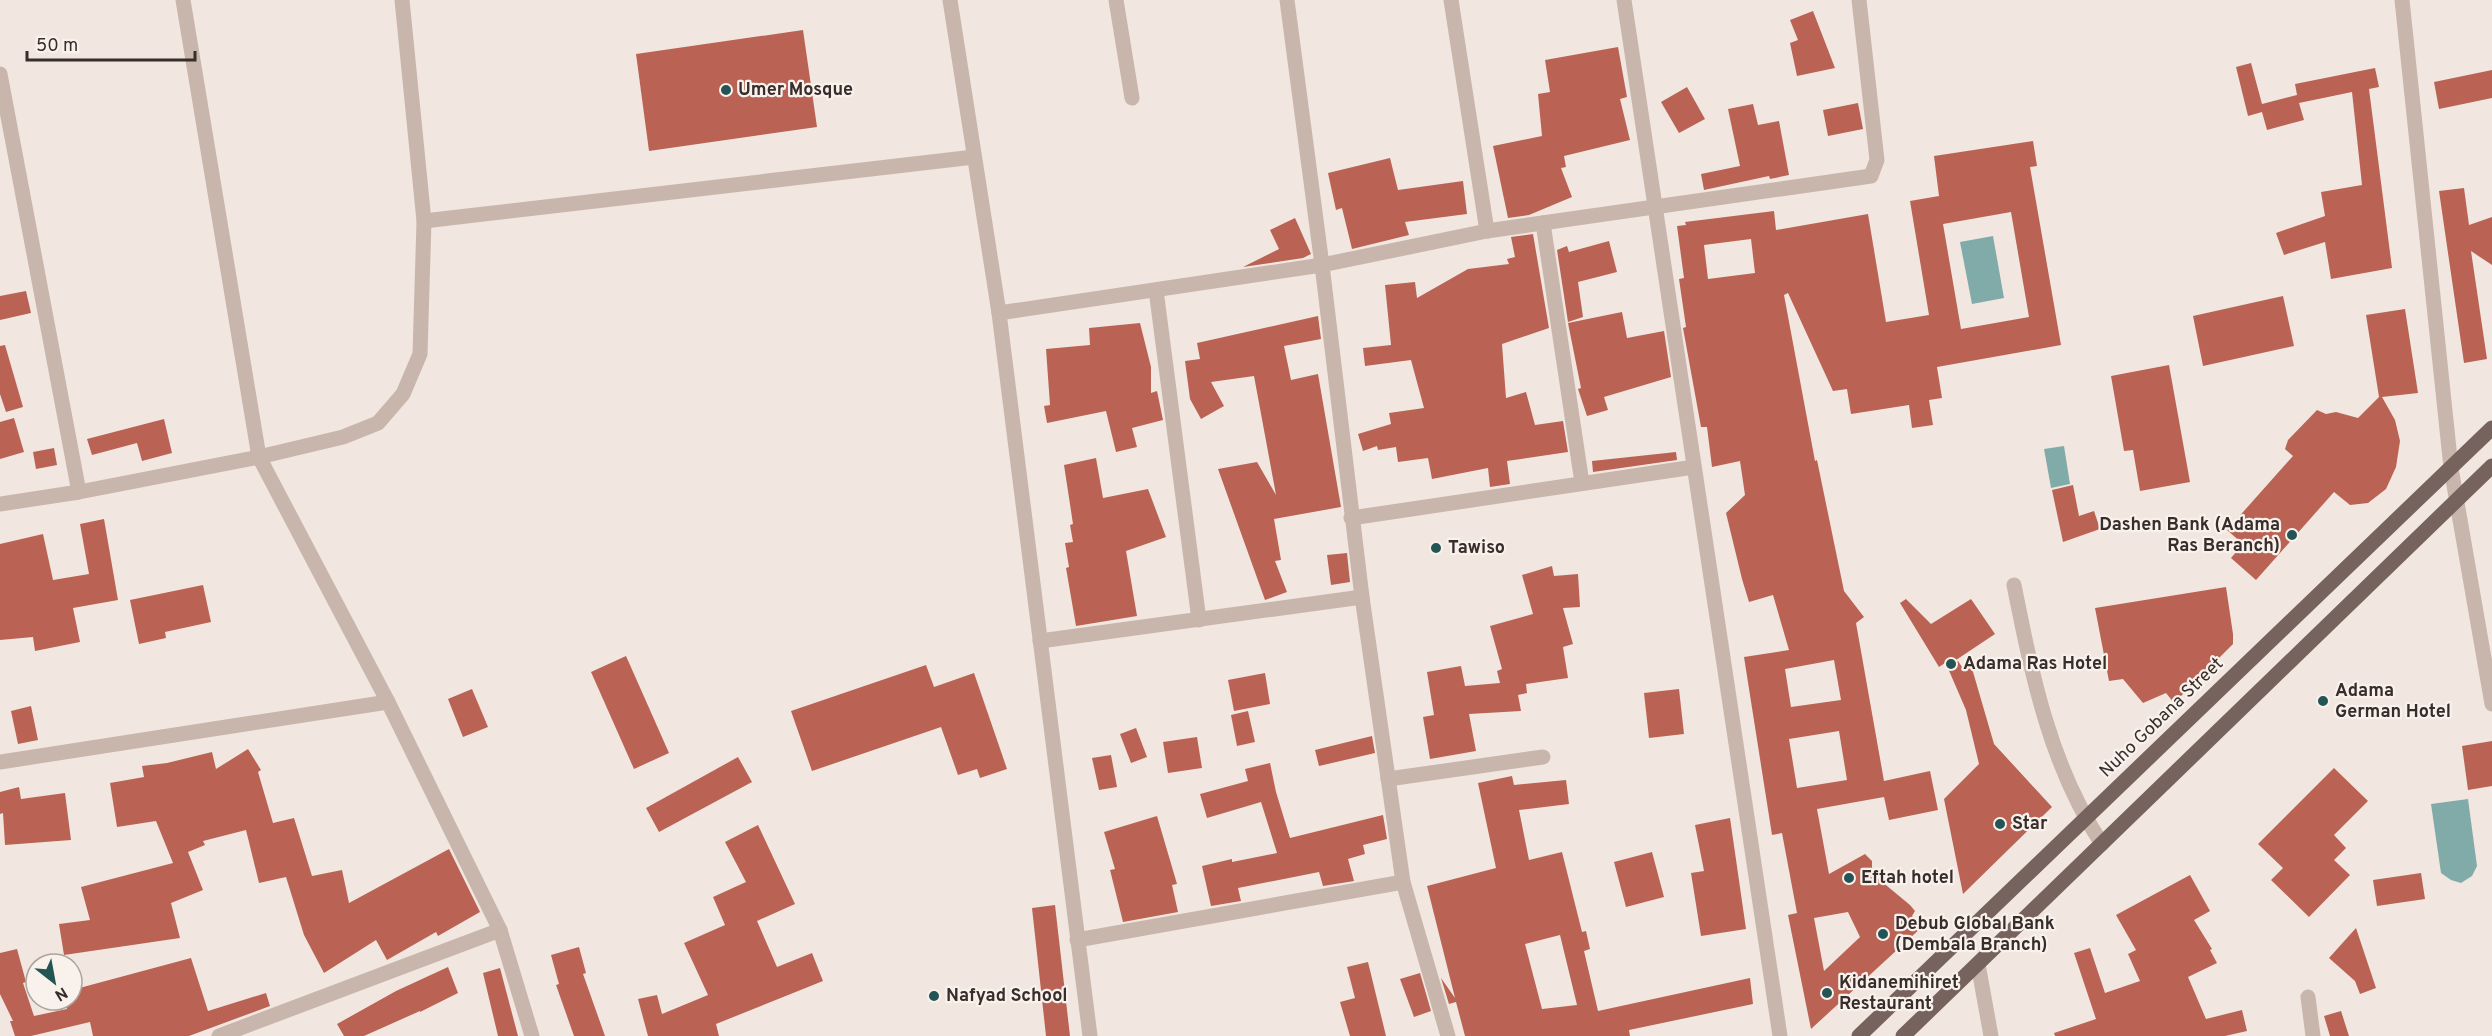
<svg xmlns="http://www.w3.org/2000/svg" width="2492" height="1036" viewBox="0 0 2492 1036" font-family="Overpass,sans-serif">
	<style>
		.water { fill: #81aba9 }
		.building { fill: #ba6354; fill-rule: evenodd }
		.lines { fill: none; stroke-linecap: round; stroke-linejoin: round }
		.minor { stroke: #c8b6ac; stroke-width: 15 }
		.major { stroke: #77635d; stroke-width: 15 }
		.poi-dot { fill: #245453; stroke: #f9f1ec; stroke-width: 2 }
		.labels { text-anchor: middle; dominant-baseline: central; stroke-width: 4.5; stroke-linejoin: round; paint-order: stroke }
		.poi-label { font-size: 18px; font-weight: bold; fill: #372d2a; stroke: #f9f1ec; text-anchor: start }
		.street-label { font-size: 18px; fill: #372d2a; stroke: #f9f1ec }
	</style>
	<rect width="100%" height="100%" fill="#f1e7e0"/>
	<g class="water">
		<path d="M1993 236 2004 298 1972 304 1960 242Z"/>
		<path d="M2064 446 2070 484 2051 488 2044 449Z"/>
		<path d="M2468 799 2477 866 2472 876 2461 883 2451 880 2441 873 2431 804Z"/>
	</g>
	<g class="building">
		<path d="M1813 11 1835 68 1797 76 1790 43 1798 40 1790 20Z"/>
		<path d="M803 30 817 127 649 151 636 54Z"/>
		<path d="M1618 47 1627 97 1620 99 1630 140 1564 156 1566 167 1561 168 1572 197 1529 215 1508 218 1493 146 1542 136 1538 94 1550 92 1545 60Z"/>
		<path d="M2251 63 2262 104 2297 95 2295 84 2375 68 2379 87 2369 89 2392 268 2331 279 2325 242 2284 255 2276 233 2325 216 2321 192 2362 185 2352 92 2299 103 2304 120 2267 130 2262 112 2248 116 2236 67Z"/>
		<path d="M2492 70V98L2439 109 2434 82Z"/>
		<path d="M1687 87 1705 119 1679 133 1661 102Z"/>
		<path d="M1858 103 1863 129 1828 136 1823 110Z"/>
		<path d="M1753 104 1758 125 1779 121 1789 175 1770 179 1769 176 1704 190 1701 174 1740 166 1728 109Z"/>
		<path d="M2033 141 2037 166 2030 167 2061 345 1937 367 1942 398 1929 400 1933 425 1912 428 1909 405 1851 414 1847 389 1833 391 1788 293 1784 295 1815 461 1817 460 1844 591 1864 617 1856 623 1884 781 1930 771 1938 810 1889 820 1884 797 1817 809 1829 874 1865 854 1872 861V868L1869 871 1910 905 1915 911 1912 916 1922 927 1811 1029 1788 915 1797 913 1782 833 1772 835 1744 657 1789 650 1773 595 1749 602 1742 579 1726 513 1745 495 1740 461 1712 467 1707 427H1701L1683 328 1686 327 1679 279 1684 278 1677 226 1686 225 1685 222 1774 211 1776 230 1868 214 1886 322 1929 315 1910 201 1939 196 1934 156ZM2011 212 2029 317 1961 329 1943 224ZM1751 239 1755 273 1708 279 1704 245ZM1834 660 1841 700 1791 707 1785 669ZM1839 731 1847 780 1797 788 1789 739ZM1848 912 1860 937 1824 971 1814 918Z"/>
		<path d="M1390 158 1398 190 1463 181 1467 214 1405 222 1409 235 1352 249 1342 208 1336 210 1328 173Z"/>
		<path d="M2464 188 2469 225 2492 217V265L2471 251 2487 359 2464 363 2439 191Z"/>
		<path d="M1295 218 1311 254 1303 258 1243 267 1279 249 1270 230Z"/>
		<path d="M1533 234 1549 328 1502 344 1506 398 1526 392 1535 425 1563 421 1568 452 1507 461 1510 484 1490 487 1488 468 1432 479 1428 458 1398 462 1396 447 1378 450 1377 446 1363 451 1358 434 1391 424 1389 413 1424 408 1411 360 1365 366 1363 348 1391 345 1385 285 1415 282 1417 298 1468 269 1509 264 1507 259 1515 257 1511 237Z"/>
		<path d="M1609 241 1617 272 1578 282 1583 317 1568 322 1557 250 1567 246 1569 252Z"/>
		<path d="M26 291 31 313 0 320V296Z"/>
		<path d="M2283 296 2294 346 2203 366 2193 316Z"/>
		<path d="M2405 309 2418 393 2382 397 2395 420 2400 441 2396 467 2386 489 2368 503 2350 505 2334 492 2256 580 2231 558 2243 544 2227 530 2293 456 2285 449 2288 440 2317 410 2326 414 2336 412 2358 418 2379 397 2366 315Z"/>
		<path d="M1622 312 1627 338 1664 331 1671 377 1604 397 1608 410 1587 416 1578 389 1581 388 1568 323Z"/>
		<path d="M1318 316 1321 339 1284 346 1291 380 1318 374 1341 507 1274 519 1281 560 1275 561 1287 592 1265 600 1218 469 1257 462 1276 495 1254 376 1211 382 1224 406 1201 419 1190 399 1185 361 1200 359 1197 343Z"/>
		<path d="M1140 323 1151 367V393L1157 391 1163 420 1132 428 1137 447 1116 452 1106 411 1047 423 1044 406 1050 405 1046 349 1090 345 1089 328Z"/>
		<path d="M5 345 23 407 6 412 0 394V346Z"/>
		<path d="M2169 365 2190 482 2140 491 2133 450 2124 451 2111 376Z"/>
		<path d="M14 418 24 452 0 459V422Z"/>
		<path d="M164 419 172 453 142 461 137 443 92 455 87 439Z"/>
		<path d="M54 448 57 465 36 469 33 452Z"/>
		<path d="M1676 452 1677 460 1593 472 1592 461Z"/>
		<path d="M1096 458 1103 498 1148 489 1166 537 1126 551 1137 616 1076 626 1066 568 1069 567 1065 543 1073 542 1070 525 1073 524 1064 465Z"/>
		<path d="M2073 485 2079 516 2094 511 2100 529 2063 542 2052 490Z"/>
		<path d="M104 519 118 600 73 608 80 642 35 651 33 637 0 640V544L43 534 53 580 89 574 80 524Z"/>
		<path d="M1347 553 1350 582 1331 585 1327 555Z"/>
		<path d="M1552 566 1554 576 1578 574 1580 607 1563 608 1573 644 1563 647 1568 678 1526 684 1527 693 1518 695 1521 711 1469 714 1476 751 1430 759 1423 717 1434 715 1427 672 1461 666 1465 686 1500 683 1497 671 1502 669 1490 626 1533 614 1522 575Z"/>
		<path d="M203 585 211 622 165 632 166 638 139 644 130 600Z"/>
		<path d="M2226 587 2233 634V644L2174 703 2166 693 2143 703 2123 679 2109 681 2095 608Z"/>
		<path d="M1906 599 1931 624 1971 599 1995 634 1947 666 1945 663 1939 667 1900 603Z"/>
		<path d="M626 656 669 753 634 769 591 672Z"/>
		<path d="M1958 661 1962 667 1971 665 1994 744 2052 807 1963 894 1944 799 1979 764 1966 710 1947 666Z"/>
		<path d="M926 665 934 687 974 673 1007 769 980 778 977 769 958 775 941 727 812 771 791 711Z"/>
		<path d="M1265 673 1270 704 1234 711 1228 680Z"/>
		<path d="M472 689 488 727 463 737 448 699Z"/>
		<path d="M1679 689 1684 734 1649 738 1644 693Z"/>
		<path d="M31 706 38 740 18 744 11 711Z"/>
		<path d="M1248 711 1255 742 1237 746 1231 715Z"/>
		<path d="M1136 728 1147 757 1131 763 1120 734Z"/>
		<path d="M1372 736 1375 753 1319 766 1315 750Z"/>
		<path d="M1197 737 1202 768 1168 773 1163 742Z"/>
		<path d="M2492 741V786L2468 790 2462 746Z"/>
		<path d="M248 749 261 770 258 772 273 823 294 818 312 876 342 870 349 903 449 849 480 912 438 936 436 932 387 960 376 940 324 973 304 935 286 877 259 883 246 830 203 841 205 845 188 852 203 890 171 903 180 938 64 955 59 924 90 920 81 887 173 863 156 821 117 827 110 783 144 777 142 766 167 763 212 752 216 769Z"/>
		<path d="M1111 755 1117 787 1099 790 1092 758Z"/>
		<path d="M738 757 752 782 659 832 646 808Z"/>
		<path d="M1270 763 1276 792 1290 838 1383 815 1387 839 1363 845 1365 854 1348 859 1354 881 1323 886 1319 872 1238 888 1241 901 1211 906 1202 866 1232 859V862L1277 853 1261 802 1207 818 1200 794 1248 781 1245 769Z"/>
		<path d="M2334 768 2368 801 2334 835 2346 848 2334 860 2350 875 2309 917 2271 880 2283 868 2258 844Z"/>
		<path d="M1512 776 1514 785 1566 780 1569 804 1519 810 1529 860 1562 852 1582 932 1586 931 1590 949 1584 951 1598 1011 1750 978 1753 1004 1629 1030 1630 1036H1465L1456 1002 1449 1004 1441 978 1455 998 1427 886 1496 868 1478 783ZM1560 935 1577 1005 1542 1009 1525 944Z"/>
		<path d="M19 787 21 799 65 793 71 840 5 845 3 813 0 814V792Z"/>
		<path d="M1157 816 1177 884 1172 885 1178 912 1123 922 1110 870 1115 869 1104 832Z"/>
		<path d="M1730 818 1746 929 1701 936 1691 873 1704 871 1695 825Z"/>
		<path d="M758 825 795 904 757 921 777 967 812 953 823 981 716 1024 719 1036H648L638 999 657 995 662 1014 708 995 684 943 725 925 713 897 746 882 725 842Z"/>
		<path d="M1652 852 1664 897 1626 907 1614 862Z"/>
		<path d="M2421 873 2425 899 2377 906 2373 880Z"/>
		<path d="M2190 875 2210 911 2194 920 2212 949 2210 950 2217 963 2188 977 2206 1019 2242 1010 2247 1031 2225 1036H2055L2054 1033 2096 1019 2074 953 2090 948 2105 993 2140 981 2128 954 2136 950 2116 915Z"/>
		<path d="M1055 905 1070 1036H1046L1032 908Z"/>
		<path d="M2356 928 2376 988 2360 994 2355 981 2329 958Z"/>
		<path d="M579 947 586 973 583 974 605 1036H574L556 985 559 984 551 955Z"/>
		<path d="M17 949 26 982 23 983 34 1016 67 1009 65 1000H72V990L191 958 208 1011 266 993 270 1006 189 1036H93L90 1022 31 1036H15L10 1021H13L0 994V953Z"/>
		<path d="M1368 962 1386 1036H1350L1340 1002 1355 998 1347 967Z"/>
		<path d="M448 967 458 993 420 1012V1011L364 1036H344L337 1024 396 991Z"/>
		<path d="M500 968 518 1036H498L483 973Z"/>
		<path d="M1420 973 1431 1011 1414 1017 1400 979Z"/>
		<path d="M2341 1011 2349 1036H2330L2324 1016Z"/>
	</g>
	<g class="lines">
		<g class="minor">
			<path d="M183 0 259 457 388 702 500 930 532 1036"/>
			<path d="M950 0 999 313 1090 1036"/>
			<path d="M1116 0 1132 98"/>
			<path d="M1287 0 1322 265 1362 597 1403 882 1448 1036"/>
			<path d="M1451 0 1487 231"/>
			<path d="M1624 0 1780 1036"/>
			<path d="M2402 0 2451 468 2492 704"/>
			<path d="M0 74 79 492"/>
			<path d="M424 221 974 157"/>
			<path d="M1543 223 1582 483"/>
			<path d="M1156 290 1199 620"/>
			<path d="M999 313 1322 265 1487 231 1871 176 1877 160 1859 0"/>
			<path d="M0 504 79 492 259 457 343 437 378 423 403 394 420 354 424 221 402 0"/>
			<path d="M1351 518 1694 467"/>
			<path d="M2014 585C2032 675 2050 766 2102 844"/>
			<path d="M1040 641 1362 597"/>
			<path d="M0 762 388 702"/>
			<path d="M1388 779 1543 757"/>
			<path d="M1077 940 1403 882"/>
			<path d="M1978 964 1991 1036"/>
			<path d="M2308 997 2313 1036"/>
			<path d="M219 1036 500 930"/>
		</g>
		<g class="major">
			<path d="M1859 1036 2492 428"/>
			<path d="M1903 1036 2492 466"/>
		</g>
	</g>
	<g class="poi-dot">
		<circle cx="726" cy="90" r="6"/>
		<circle cx="2292" cy="535" r="6"/>
		<circle cx="1436" cy="548" r="6"/>
		<circle cx="1951" cy="664" r="6"/>
		<circle cx="2323" cy="701" r="6"/>
		<circle cx="2000" cy="824" r="6"/>
		<circle cx="1849" cy="878" r="6"/>
		<circle cx="1883" cy="934" r="6"/>
		<circle cx="1827" cy="993" r="6"/>
		<circle cx="934" cy="996" r="6"/>
	</g>
	<g class="labels">
		<g class="poi-label">
			<text x="738" y="90">Umer Mosque</text>
			<text x="2280" y="525" text-anchor="end">Dashen Bank (Adama<tspan x="2280" dy="21">Ras Beranch)</tspan></text>
			<text x="1448" y="548">Tawiso</text>
			<text x="1963" y="664">Adama Ras Hotel</text>
			<text x="2335" y="691">Adama<tspan x="2335" dy="21">German Hotel</tspan></text>
			<text x="2012" y="824">Star</text>
			<text x="1861" y="878">Eftah hotel</text>
			<text x="1895" y="924">Debub Global Bank<tspan x="1895" dy="21">(Dembala Branch)</tspan></text>
			<text x="1839" y="983">Kidanemihiret<tspan x="1839" dy="21">Restaurant</tspan></text>
			<text x="946" y="996">Nafyad School</text>
		</g>
		<g class="street-label">
			<text transform="translate(2162 718) rotate(-44)">Nuho Gobana Street</text>
		</g>
	</g>
	<g transform="translate(54 982) rotate(149)"><circle r="28" fill="#f9f1ec" stroke="#aba39e" stroke-width="1.5"/>
	<path d="M0-4.5L10 22L0 15L-10 22Z" fill="#245453"/>
	<text y="-9" font-size="16" font-weight="bold" text-anchor="middle" fill="#372d2a">N</text>
	</g>
	<path d="M27 51v9h168v-9" fill="none" stroke="#372d2a" stroke-width="3"/>
	<text x="36" y="51" font-size="18" fill="#372d2a" stroke="#f9f1ec" stroke-width="4.5" paint-order="stroke">50 m</text>
</svg>
